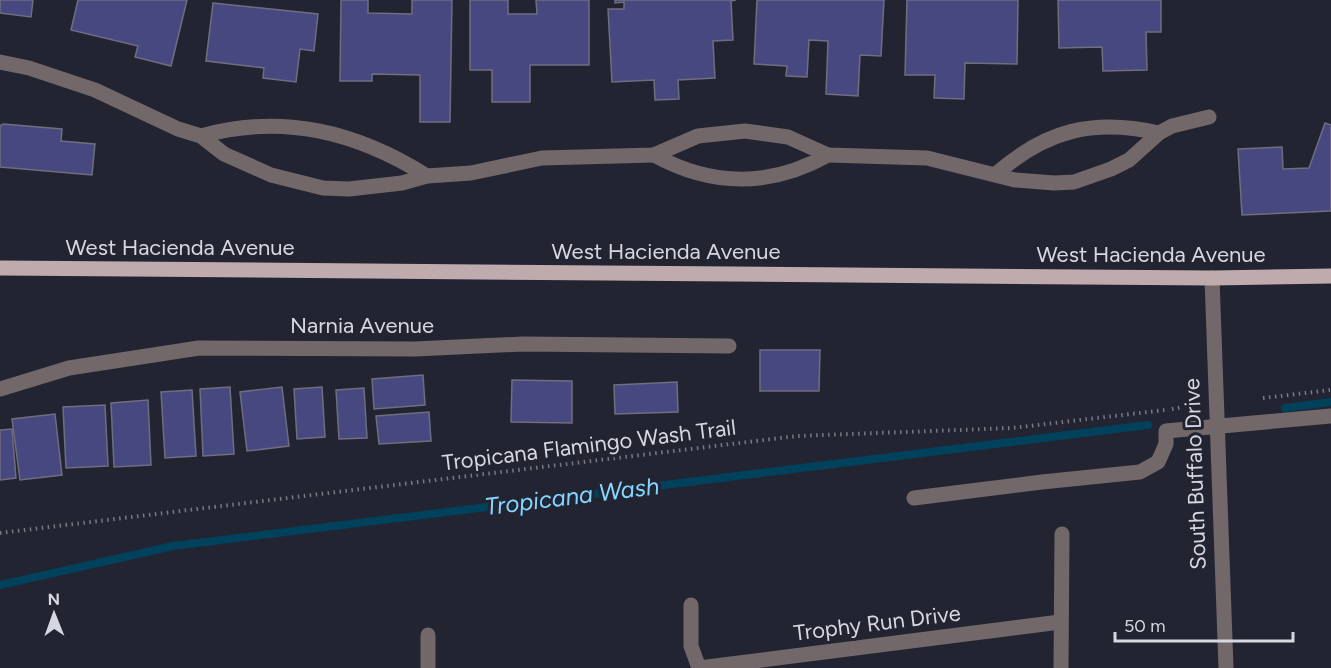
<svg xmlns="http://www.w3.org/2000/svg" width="1331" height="668" viewBox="0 0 1331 668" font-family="Figtree,sans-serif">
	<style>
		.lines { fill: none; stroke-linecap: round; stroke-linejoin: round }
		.stream { stroke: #00425c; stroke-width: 8 }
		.building { fill: #484880; stroke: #6d6e80; stroke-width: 1.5 }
		.path { stroke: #787985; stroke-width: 4; stroke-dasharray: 1.5 4.5; stroke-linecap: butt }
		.minor { stroke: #72686a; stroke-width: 15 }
		.major { stroke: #bfabae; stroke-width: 15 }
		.labels { text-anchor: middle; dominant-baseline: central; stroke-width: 6; stroke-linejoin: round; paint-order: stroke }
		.street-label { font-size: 22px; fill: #d6d7e1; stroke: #232432 }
		.water-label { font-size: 24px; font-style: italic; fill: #85d6ff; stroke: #232432 }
	</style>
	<rect width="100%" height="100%" fill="#232432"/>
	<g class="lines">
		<g class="stream">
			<path d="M1285 408 1331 402"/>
			<path d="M0 585 173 546 1148 425"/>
		</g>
	</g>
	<g class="building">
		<path d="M0 0H33L31 17 0 13Z"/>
		<path d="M78 0H187L171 66 135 57 138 46 71 30Z"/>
		<path d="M341 0H368V13L412 14V0H452L450 122H420V75L372 74V81H340Z"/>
		<path d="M470 0H508V14H537L536 0H589V65H530V102H492V70H470Z"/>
		<path d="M615 0H736L731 1 733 40 713 41 715 78 678 80 679 99 655 100 654 80 612 82 608 9H624V2L615 3Z"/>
		<path d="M757 0H884L881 56 860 55 858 96 826 94 828 41 809 40 807 77 786 76 787 66 754 64Z"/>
		<path d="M907 0H1018L1017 64 965 63 964 99 934 98 935 75H905Z"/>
		<path d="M1058 0H1161V32H1146L1147 70 1103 71 1102 47 1059 48Z"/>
		<path d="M213 3 318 14 314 51 300 49 296 82 263 78 264 68 206 61Z"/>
		<path d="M1325 123 1331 125V211L1242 215 1238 149 1282 147 1283 169 1309 168Z"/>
		<path d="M3 124 62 129 61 141 95 144 92 175 0 167V126Z"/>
		<path d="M760 350H820L819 391H760Z"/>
		<path d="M423 375 425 405 374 409 372 379Z"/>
		<path d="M512 380 572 381V423L511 422Z"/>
		<path d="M677 382 678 412 615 414 614 385Z"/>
		<path d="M230 387 234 454 203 456 200 389Z"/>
		<path d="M282 387 289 446 247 451 240 392Z"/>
		<path d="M322 387 325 437 297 439 294 389Z"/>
		<path d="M364 388 367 438 339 439 336 390Z"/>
		<path d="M192 390 196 456 165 458 161 392Z"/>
		<path d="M148 400 151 465 114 467 111 403Z"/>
		<path d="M105 405 108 466 66 468 63 407Z"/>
		<path d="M429 412 431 441 379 444 376 416Z"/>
		<path d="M55 414 62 475 20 480 12 419Z"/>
		<path d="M12 429 16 478 0 480V430Z"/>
	</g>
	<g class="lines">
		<g class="path">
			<path d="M1263 398 1331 390"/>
			<path d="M1172 409 1183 407"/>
			<path d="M0 533 797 436 1012 428 1165 410"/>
		</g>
		<g class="minor">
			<path d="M0 62 29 68 95 90 178 129 201 136 224 154 271 175 323 188 349 189 402 183 427 176 471 173 542 158 654 155 698 136 745 131 788 137 828 155 927 158 1015 180 1054 183 1074 182 1111 169 1129 160 1159 133 1172 126 1209 117"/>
			<path d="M201 136C283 113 357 132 427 176"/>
			<path d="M654 155C712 187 771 187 828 155"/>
			<path d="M996 174C1046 130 1094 118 1159 133"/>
			<path d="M1212 278 1226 668"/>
			<path d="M0 389 69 368 199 348 415 349 523 344 729 346"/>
			<path d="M914 498 1042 482 1140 472 1158 462 1166 444V431L1331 416"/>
			<path d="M691 605V646L699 668"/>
			<path d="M428 635V668"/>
			<path d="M699 668 1060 622"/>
			<path d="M1061 668 1062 534"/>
		</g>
		<path class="major" d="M0 268 1212 278 1331 276"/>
	</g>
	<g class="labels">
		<g class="street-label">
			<text x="180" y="247">West Hacienda Avenue</text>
			<text x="666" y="251">West Hacienda Avenue</text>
			<text x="1151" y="254">West Hacienda Avenue</text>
			<text x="362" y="325">Narnia Avenue</text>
			<text transform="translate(589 445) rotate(-7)">Tropicana Flamingo Wash Trail</text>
			<text transform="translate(1195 474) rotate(-92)">South Buffalo Drive</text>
			<text transform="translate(877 623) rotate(-7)">Trophy Run Drive</text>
		</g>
		<g class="water-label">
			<text transform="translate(572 496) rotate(-7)">Tropicana Wash</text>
		</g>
	</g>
	<g transform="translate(54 614) rotate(359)" stroke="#232432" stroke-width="4.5" paint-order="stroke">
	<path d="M0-4.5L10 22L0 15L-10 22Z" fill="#d6d7e1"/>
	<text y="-9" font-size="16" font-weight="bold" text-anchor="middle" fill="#d6d7e1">N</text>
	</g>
	<path d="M1115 632v9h178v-9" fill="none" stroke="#d6d7e1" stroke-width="3"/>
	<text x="1124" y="632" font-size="18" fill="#d6d7e1" stroke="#232432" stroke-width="4.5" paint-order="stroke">50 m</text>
</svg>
